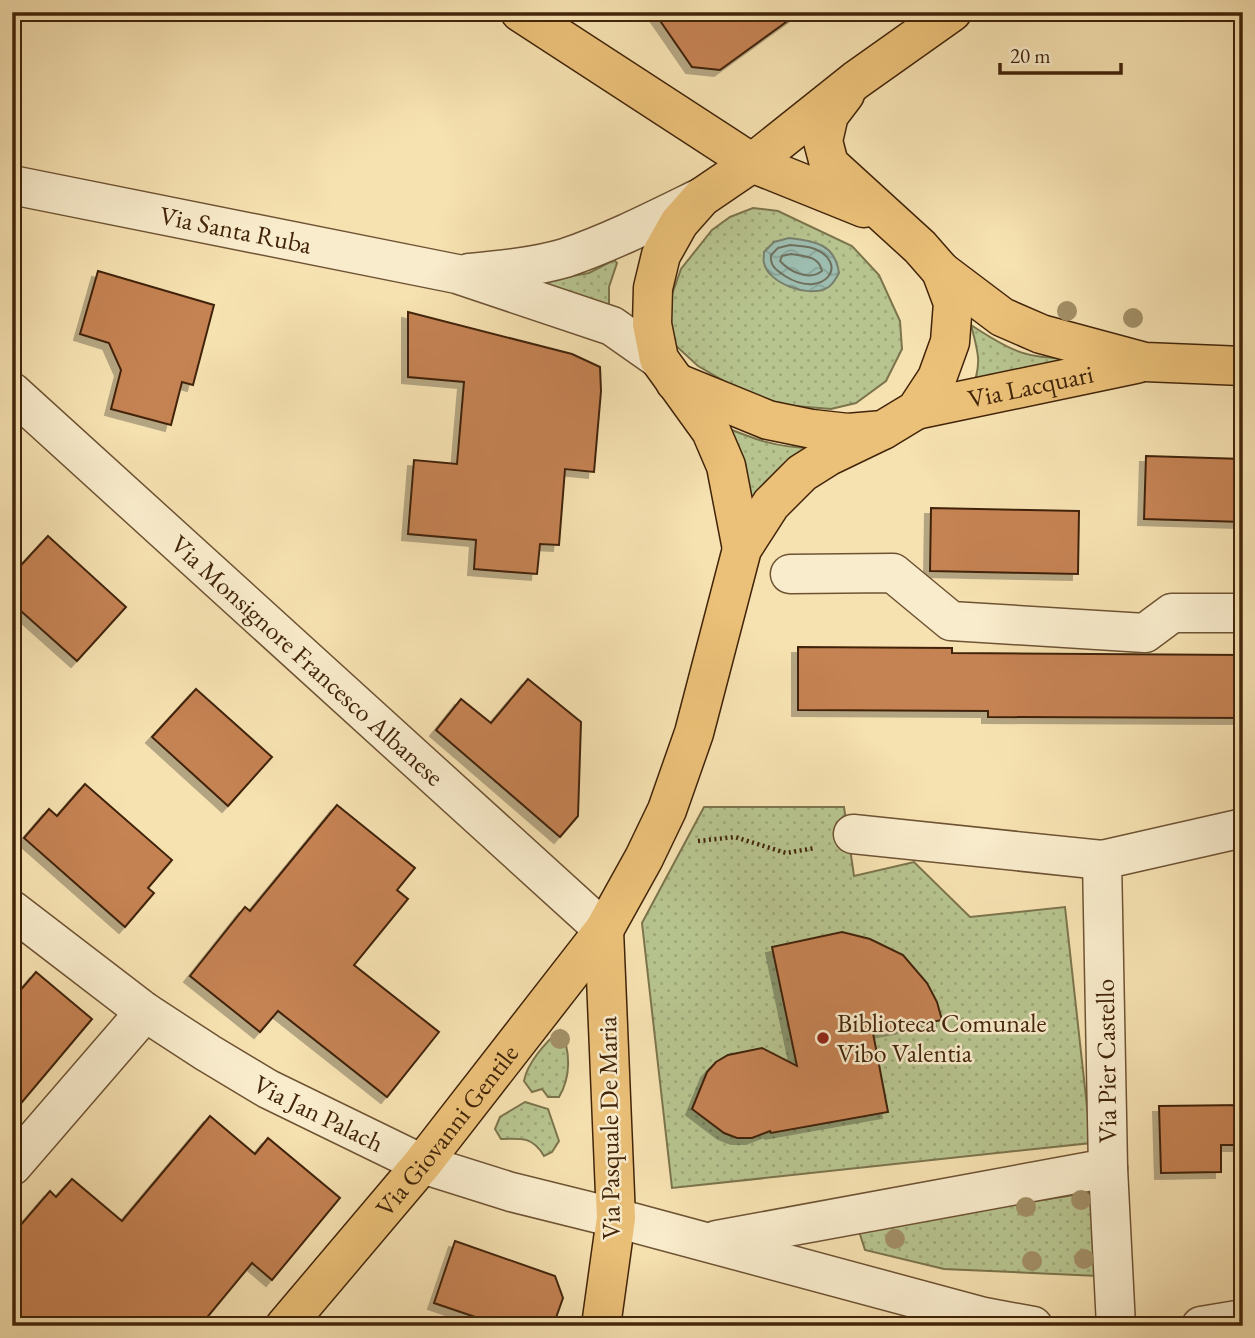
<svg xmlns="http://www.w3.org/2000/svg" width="1255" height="1338" viewBox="0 0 1255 1338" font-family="'EB Garamond',serif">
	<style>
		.green { fill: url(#green-dots); stroke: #7c744c; stroke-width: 2 }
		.water { fill: url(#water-waves); stroke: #78806d; stroke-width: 2 }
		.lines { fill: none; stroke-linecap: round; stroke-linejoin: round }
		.shore { stroke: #6f705c; stroke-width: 2 }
		.building { fill: #c58253; stroke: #412409; stroke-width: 2; filter: url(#shadow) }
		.minor-casing { stroke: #6e5333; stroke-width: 41 }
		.major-casing { stroke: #412409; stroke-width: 41 }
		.path { stroke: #412409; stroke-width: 4.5; stroke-dasharray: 2 3.5; stroke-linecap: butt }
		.minor { stroke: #f9eccc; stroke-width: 38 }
		.major { stroke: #ebc078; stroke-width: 38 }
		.tree { fill: #a28f67 }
		.poi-dot { fill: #8f2418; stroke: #f9eccc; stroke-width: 2.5 }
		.labels { text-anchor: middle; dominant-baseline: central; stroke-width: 5; stroke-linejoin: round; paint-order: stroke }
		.street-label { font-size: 26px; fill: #412409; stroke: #f9eccc }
		.poi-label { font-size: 26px; fill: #412409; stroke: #f9eccc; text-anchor: start }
	</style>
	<defs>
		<pattern id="green-dots" width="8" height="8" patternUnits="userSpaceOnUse" patternTransform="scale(1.75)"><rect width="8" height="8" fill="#b7c48f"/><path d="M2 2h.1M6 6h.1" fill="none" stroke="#9fa87a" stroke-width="1.8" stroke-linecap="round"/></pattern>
		<pattern id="water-waves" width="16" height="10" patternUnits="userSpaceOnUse" patternTransform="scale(1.75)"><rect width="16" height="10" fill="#9dbdb0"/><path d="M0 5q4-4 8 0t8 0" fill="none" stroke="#88a296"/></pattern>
		<filter id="shadow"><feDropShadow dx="-6" dy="6" stdDeviation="0" flood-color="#0004"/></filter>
	</defs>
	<rect width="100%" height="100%" fill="#f6e1b1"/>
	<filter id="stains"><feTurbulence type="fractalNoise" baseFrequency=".00286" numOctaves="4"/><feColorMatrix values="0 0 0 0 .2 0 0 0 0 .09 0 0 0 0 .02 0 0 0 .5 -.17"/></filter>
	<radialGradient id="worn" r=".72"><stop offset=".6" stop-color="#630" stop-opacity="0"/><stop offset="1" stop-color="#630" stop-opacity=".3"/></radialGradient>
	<g class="green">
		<path d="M753 208 778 211 852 246 879 275 900 321 902 349 886 381 856 403 831 409 783 405 738 389 698 366 674 344 668 323 669 303 681 269 712 230 730 217Z"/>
		<path d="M614 260 617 263 609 287V306L542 285 544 281 589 273Z"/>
		<path d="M971 325C1012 352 1028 360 1077 358L971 393C982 363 979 355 971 325Z"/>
		<path d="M722 426C754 439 777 448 812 448L750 502Z"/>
		<path d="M704 807H844L854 876 914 862 970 917 1065 907 1091 1143 672 1188 642 923Z"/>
		<path d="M560 1030C571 1050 571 1077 559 1097H548L542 1089 532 1092 524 1081C527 1063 546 1042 560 1030Z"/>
		<path d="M525 1102 548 1109 559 1141 552 1152 544 1156C533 1137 522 1138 501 1139L495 1129 500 1117Z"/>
		<path d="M1094 1192 1098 1276 944 1269 865 1250 858 1228Z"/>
	</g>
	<path class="water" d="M789 238C815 241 835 244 839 273 835 280 832 286 825 289 807 297 768 283 764 263 763 260 764 256 764 252L774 242Z"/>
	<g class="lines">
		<g class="shore">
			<path d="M790 245C797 246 805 246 812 248 852 262 824 301 785 276 776 270 770 266 771 255L778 248Z"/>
			<path d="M791 254C804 256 819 256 822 271 809 281 790 272 780 261L782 256Z"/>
		</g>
	</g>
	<g class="building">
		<path d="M654 12H800L720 70 692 67Z"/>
		<path d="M98 271 214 305 193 385 182 382 171 425 111 409 121 370 109 343 80 334Z"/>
		<path d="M408 312 572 354 600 367 601 391 594 472 565 469 559 545 540 544 537 574 474 569 476 540 408 534 414 460 457 464 464 382 408 377Z"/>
		<path d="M1146 456 1243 459V522L1144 519Z"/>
		<path d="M931 508 1079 511 1078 574 930 571Z"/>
		<path d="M48 536 126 607 77 661 12 603V575Z"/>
		<path d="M798 647 952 648V653L1243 655V718L988 717V711L798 710Z"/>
		<path d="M528 679 581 722 578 816 560 837 436 730 461 699 491 723Z"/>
		<path d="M196 689 272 757 228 806 152 737Z"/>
		<path d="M85 784 172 860 148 888 154 893 125 927 24 838 49 809 57 816Z"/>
		<path d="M337 805 415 868 397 890 408 899 354 965 439 1032 387 1097 278 1011 260 1032 190 976 245 907 250 911Z"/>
		<path d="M842 932 870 939 903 955 927 983 937 1002 942 1020 873 1033 888 1112 771 1133 770 1131 752 1138H737L724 1133 692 1109 707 1072 716 1062 728 1055 762 1048 797 1066 772 947Z"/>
		<path d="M36 972 92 1019 12 1114V1000Z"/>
		<path d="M1243 1105V1145H1221V1172L1161 1173 1159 1106Z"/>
		<path d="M210 1116 255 1154 268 1138 340 1198 272 1280 252 1263 200 1326H12V1235L50 1191 56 1197 72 1179 122 1221Z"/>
		<path d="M455 1241 555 1276 563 1298 553 1326H482L484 1320 434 1303Z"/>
	</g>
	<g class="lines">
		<defs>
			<g id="minor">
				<path id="s1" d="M12 185 457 274 612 326 659 359"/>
				<path d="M469 273C501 270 534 267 565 258 612 242 657 219 702 197"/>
				<path id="s2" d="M12 392 604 930"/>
				<path d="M790 574 893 573 951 621 1145 633 1172 613H1243"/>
				<path d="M853 834 1102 860"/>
				<path id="s3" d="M12 910 145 1012 208 1053 268 1089 422 1164 511 1192 616 1218 984 1317 1033 1326"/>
				<path d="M12 1166 145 1012"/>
				<path d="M1108 1168 1116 1326"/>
				<path d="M717 1240 1108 1168 1102 860 1243 828"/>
				<path d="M1201 1326 1243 1319"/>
			</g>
			<g id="major">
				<path d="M520 12 752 163 864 208"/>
				<path d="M941 271 1002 317 1041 334 1145 362 1243 366"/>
				<path d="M675 382 768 420 812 429 848 433 883 430 916 410 937 378 950 342 953 303 941 271 920 247 829 164 823 141 829 115 845 94"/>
				<path id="s4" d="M916 410 1136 364"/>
				<path d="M742 549 726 466 711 431 659 359 652 324 653 288 661 255 679 223 702 197 752 163 856 80 952 12"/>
				<path id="s5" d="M285 1326 422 1164 604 930 644 858 667 810 694 733 742 549 771 504 802 473 829 456 883 430"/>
				<path d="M601 1326 616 1218 604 930"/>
			</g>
		</defs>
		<use href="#minor" class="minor-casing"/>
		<use href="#major" class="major-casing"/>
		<path class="path" d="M698 841 735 837 786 853 815 848"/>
		<use href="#minor" class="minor"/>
		<use href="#major" class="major"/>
	</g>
	<g class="tree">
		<circle cx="1067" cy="311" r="10"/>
		<circle cx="1133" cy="318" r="10"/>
		<circle cx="560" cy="1039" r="10"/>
		<circle cx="1081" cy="1200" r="10"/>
		<circle cx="1026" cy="1207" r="10"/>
		<circle cx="895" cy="1239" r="10"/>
		<circle cx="1084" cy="1259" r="10"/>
		<circle cx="1032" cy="1261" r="10"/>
	</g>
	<circle class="poi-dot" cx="823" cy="1038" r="7"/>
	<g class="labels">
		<g class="street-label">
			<text stroke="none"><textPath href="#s1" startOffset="228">Via Santa Ruba</textPath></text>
			<text stroke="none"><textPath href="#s4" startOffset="117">Via Lacquari</textPath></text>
			<text stroke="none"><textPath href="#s2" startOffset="399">Via Monsignore Francesco Albanese</textPath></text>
			<text transform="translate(1106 1061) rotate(-91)">Via Pier Castello</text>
			<text stroke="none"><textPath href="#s3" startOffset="369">Via Jan Palach</textPath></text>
			<text transform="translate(609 1128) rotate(-91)">Via Pasquale De Maria</text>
			<text stroke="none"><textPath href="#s5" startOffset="254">Via Giovanni Gentile</textPath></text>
		</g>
		<g class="poi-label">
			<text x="837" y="1023">Biblioteca Comunale<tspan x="837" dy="30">Vibo Valentia</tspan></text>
		</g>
	</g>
	<rect width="1255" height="1338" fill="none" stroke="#f6e1b1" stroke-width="42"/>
	<rect x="14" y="14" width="1227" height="1310" fill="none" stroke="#412409" stroke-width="3.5"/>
	<rect x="21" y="21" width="1213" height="1296" fill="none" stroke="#412409" stroke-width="2"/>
	<path d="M1000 63v10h121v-10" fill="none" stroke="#412409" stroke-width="3.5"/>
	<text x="1010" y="63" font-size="21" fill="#412409" stroke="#f9eccc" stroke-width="5" paint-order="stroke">20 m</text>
	<rect width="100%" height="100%" filter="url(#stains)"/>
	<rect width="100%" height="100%" fill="url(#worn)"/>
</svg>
